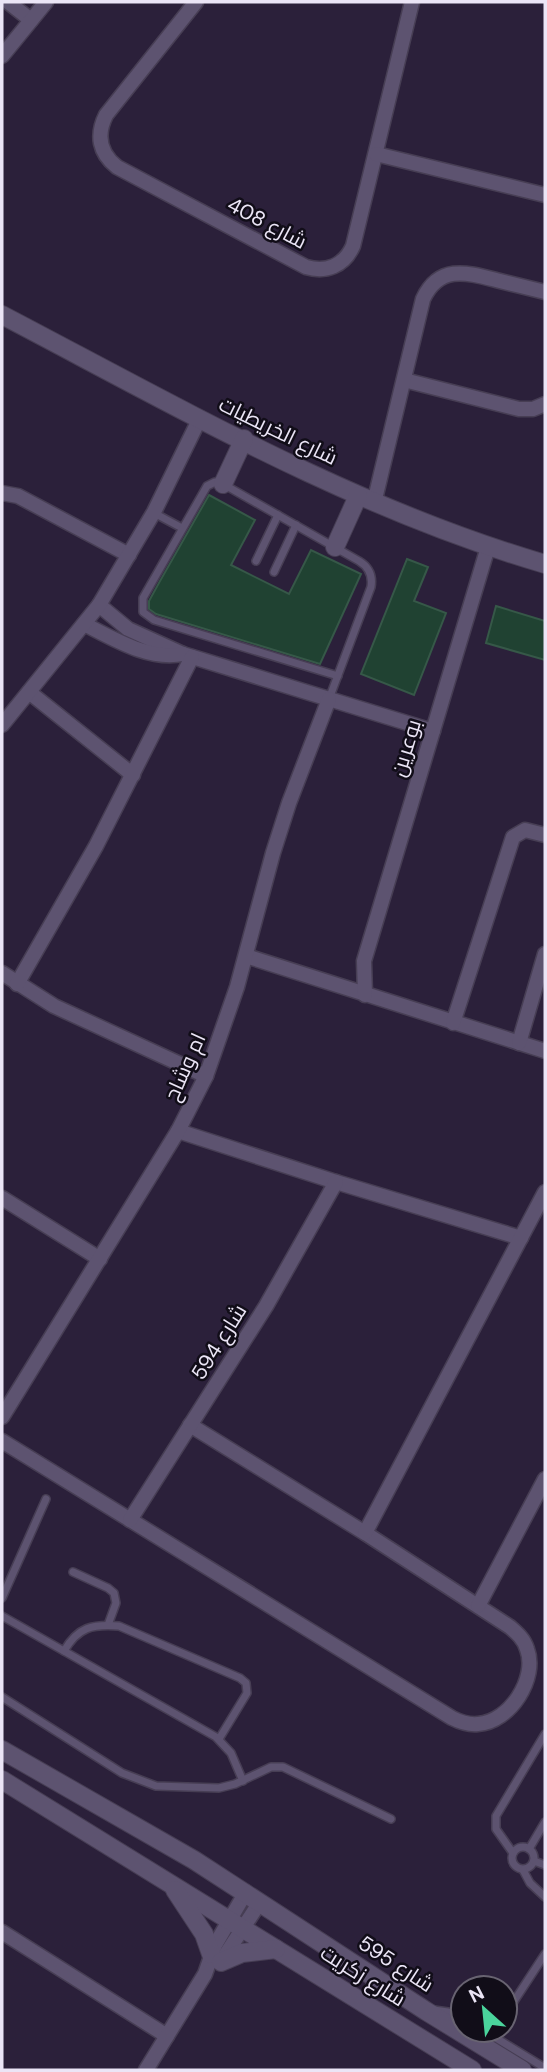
<svg xmlns="http://www.w3.org/2000/svg" width="547" height="2072" viewBox="0 0 547 2072" font-family="'DM Sans',Cairo,sans-serif">
	<style>
		.building { fill: #204232; stroke: #365848; stroke-width: 2 }
		.lines { fill: none; stroke-linecap: round; stroke-linejoin: round }
		.service-casing { stroke: #473e54; stroke-width: 10 }
		.minor-casing { stroke: #473e54; stroke-width: 17 }
		.tertiary-casing { stroke: #473e54; stroke-width: 20 }
		.service { stroke: #5d5370; stroke-width: 7 }
		.minor { stroke: #5d5370; stroke-width: 14 }
		.tertiary { stroke: #5d5370; stroke-width: 18 }
		.labels { text-anchor: middle; dominant-baseline: central; stroke-width: 5; stroke-linejoin: round; paint-order: stroke }
		.street-label { font-size: 21px; fill: #ebe5f6; stroke: #110d18 }
	</style>
	<rect width="100%" height="100%" fill="#2b203a"/>
	<g class="building">
		<path d="M209 495 255 520 231 565 289 594 311 550 361 574 320 664 156 614 149 609V601L160 581Z"/>
		<path d="M407 559 428 567 414 601 446 613 414 695 361 674Z"/>
		<path d="M496 606 545 621V660L486 643Z"/>
	</g>
	<g class="lines">
		<defs>
			<g id="service">
				<path d="M154 513 182 528"/>
				<path d="M256 561 278 515"/>
				<path d="M274 572 296 525"/>
				<path d="M329 699 371 587C373 575 369 567 359 561L223 484 215 482 207 486 143 598V612L154 620 338 676"/>
				<path d="M73 1572 108 1588 114 1593 116 1603 108 1625"/>
				<path d="M2 1598 46 1499"/>
				<path d="M2 1616 216 1737 231 1753 243 1781"/>
				<path d="M64 1651C78 1627 92 1624 119 1626L240 1678 246 1683 247 1693 219 1739"/>
				<path d="M2 1697 122 1773 156 1786 219 1788 235 1784 271 1767H283L391 1819"/>
				<circle cx="523" cy="1858" r="11"/>
				<path d="M529 1849 545 1822"/>
				<path d="M513 1853 496 1829V1816L545 1734"/>
				<path d="M534 1861 545 1865"/>
				<path d="M523 1870 530 1883 545 1897"/>
				<path d="M434 2010 448 2012 463 2018"/>
				<path d="M505 2015 545 1954"/>
				<path d="M483 2030 545 2068"/>
			</g>
			<g id="minor">
				<path d="M8 2 31 20"/>
				<path d="M196 2 106 115C96 135 99 153 117 167L306 267C326 273 344 266 353 246L412 2"/>
				<path d="M2 56 46 2"/>
				<path d="M376 154 545 195"/>
				<path d="M404 380 519 409H533L545 404"/>
				<path d="M2 493 18 496 129 555"/>
				<path d="M374 503 423 299C439 265 465 272 496 280 512 284 529 288 545 292"/>
				<path d="M99 605 128 629 183 654 433 731"/>
				<path d="M84 624C114 639 149 661 183 654"/>
				<path d="M29 692 133 775"/>
				<path d="M2 725 99 605 154 512 200 418"/>
				<path d="M246 956 545 1051"/>
				<path d="M2 973 54 1006 206 1076"/>
				<path d="M17 984 96 846 192 657"/>
				<path d="M365 995 364 961 488 547"/>
				<path d="M453 1023 513 837 525 830 545 835"/>
				<path d="M519 1043 545 954"/>
				<path d="M178 1131 336 1182 521 1238"/>
				<path d="M2 1198 100 1259"/>
				<path d="M2 1417 178 1131 206 1076 237 987 273 853 289 803 329 699"/>
				<path d="M2 1441 452 1718C460 1722 469 1725 478 1724 510 1722 538 1678 527 1649 524 1639 517 1633 510 1627L365 1533 190 1425"/>
				<path d="M130 1520 266 1306 336 1182"/>
				<path d="M365 1533 545 1192"/>
				<path d="M478 1606 545 1479"/>
				<path d="M2 1932 167 2036"/>
				<path d="M220 1963 260 1902"/>
				<path d="M146 2070 205 1974 215 1945 246 1892"/>
			</g>
			<g id="tertiary">
				<path d="M2 315C178 407 353 508 545 564"/>
				<path d="M223 484 244 439"/>
				<path d="M335 547 358 496"/>
				<path d="M2 1750 194 1860 426 2011 522 2070"/>
				<path d="M2 1780 472 2070"/>
				<path d="M175 1890 204 1934 211 1954"/>
				<path d="M221 1962 242 1953 276 1949"/>
			</g>
		</defs>
		<use href="#service" class="service-casing"/>
		<use href="#minor" class="minor-casing"/>
		<use href="#tertiary" class="tertiary-casing"/>
		<use href="#service" class="service"/>
		<use href="#minor" class="minor"/>
		<use href="#tertiary" class="tertiary"/>
	</g>
	<g class="labels">
		<g class="street-label">
			<text transform="translate(267 223) rotate(28)">شارع 408</text>
			<text transform="translate(278 431) rotate(26)">شارع الخريطيات</text>
			<text transform="translate(406 748) rotate(-73)">بوعرين</text>
			<text transform="translate(185 1067) rotate(-66)">ام وشاح</text>
			<text transform="translate(219 1342) rotate(-58)">شارع 594</text>
			<text transform="translate(396 1964) rotate(33)">شارع 595</text>
			<text transform="translate(363 1976) rotate(32)">شارع زكريت</text>
		</g>
	</g>
	<rect width="547" height="2072" fill="none" stroke="#ebe5f6" stroke-width="7"/>
	<g transform="translate(484 2009) rotate(333)"><circle r="33" fill="#110d18" stroke="#686371" stroke-width="2"/>
	<path d="M0-5L12 26L0 18L-12 26Z" fill="#4ad49c"/>
	<text y="-10" font-size="19" font-weight="bold" text-anchor="middle" fill="#ebe5f6">N</text>
	</g>
</svg>
